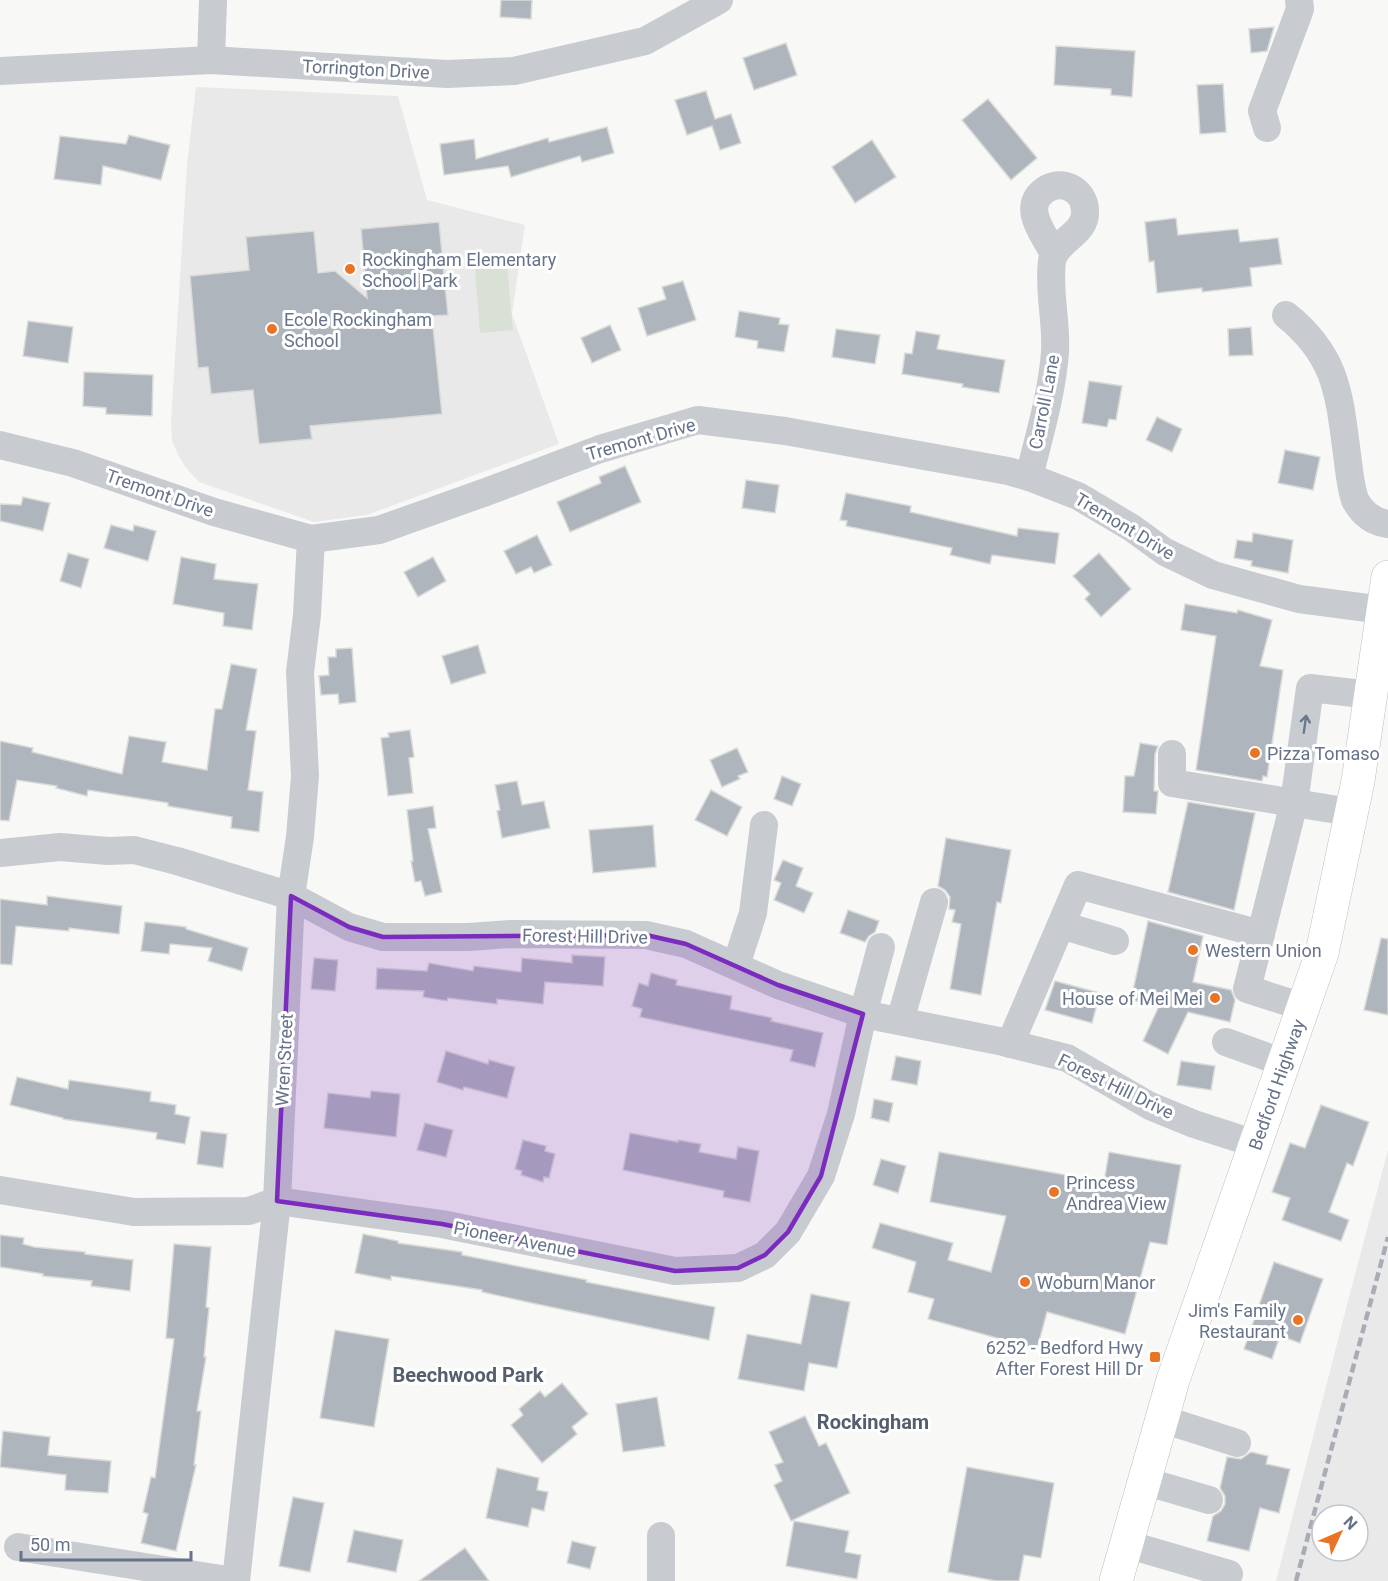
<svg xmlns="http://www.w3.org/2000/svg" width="1388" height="1581" viewBox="0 0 1388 1581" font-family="Roboto,sans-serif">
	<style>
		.built { fill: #e9e9e9; fill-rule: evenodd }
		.green { fill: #d9e1d7 }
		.building { fill: #afb5bd; stroke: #dadad8; stroke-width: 1.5 }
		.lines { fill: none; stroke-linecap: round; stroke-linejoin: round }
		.major-casing { stroke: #bbbec2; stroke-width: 34 }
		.minor { stroke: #c8cbcf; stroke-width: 28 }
		.major { stroke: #fff; stroke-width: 33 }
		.rail { stroke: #a8acb4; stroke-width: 4.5; stroke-dasharray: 9 4.5; stroke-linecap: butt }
		.oneway { stroke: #6b778c }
		.marked { fill: #7b2cbf; fill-opacity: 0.2; stroke: #7b2cbf; stroke-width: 4.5; stroke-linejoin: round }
		.poi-dot { fill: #ea7424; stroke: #fff; stroke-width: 2 }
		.labels { text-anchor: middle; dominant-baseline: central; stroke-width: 6; stroke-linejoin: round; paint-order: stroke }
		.street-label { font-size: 18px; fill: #667388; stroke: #fff }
		.poi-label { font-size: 18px; fill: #667388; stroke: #fff; text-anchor: start }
		.neighbourhood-label { font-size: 20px; font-weight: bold; fill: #545e6d; stroke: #fff }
	</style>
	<rect width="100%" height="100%" fill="#f8f8f6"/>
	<g class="built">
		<path d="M196 87 398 96 427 200 525 225 512 314 559 444 367 515 314 522 199 482 186 468 178 455 172 440 171 422 187 165Z"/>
		<path d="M1388 1150V1581H1276L1349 1297ZM1322 1515H1358V1551H1322Z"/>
	</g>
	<path class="green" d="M507 266 513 330 480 333 475 269Z"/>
	<g class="building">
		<path d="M501 0H532L531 19 500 17Z"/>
		<path d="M1274 27 1267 51 1251 53 1249 29Z"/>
		<path d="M786 43 797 75 754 90 743 58Z"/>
		<path d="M1056 46 1135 51 1132 97 1111 95V89L1054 85Z"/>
		<path d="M1223 84 1226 132 1200 134 1197 85Z"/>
		<path d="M706 91 715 119 731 114 741 143 720 150 712 126 687 135 675 100Z"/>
		<path d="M988 99 1037 158 1011 180 962 120Z"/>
		<path d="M607 127 614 153 582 162 580 156 511 177 508 166 444 175 440 144 474 139 476 159 548 138 549 142Z"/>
		<path d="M129 135 170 145 161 180 103 166 101 185 54 179 60 136 126 144Z"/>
		<path d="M872 140 896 177 855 203 832 167Z"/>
		<path d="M1176 218 1178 235 1238 229 1240 242 1278 238 1282 264 1250 268 1252 286 1202 292V288L1157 293 1154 261 1149 262 1145 222Z"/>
		<path d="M439 222 448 315 432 316 442 414 310 426 312 439 259 444 253 390 211 394 208 367 198 368 190 276 249 270 246 237 314 231 318 273 335 271 367 298 361 229Z"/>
		<path d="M683 281 696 320 647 336 638 308 666 299 662 287Z"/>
		<path d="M739 311 780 318 779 324 789 325 784 352 757 348 758 341 735 337Z"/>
		<path d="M28 321 73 327 68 363 23 356Z"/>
		<path d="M610 325 621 350 592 363 581 338Z"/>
		<path d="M1251 327 1253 355 1229 356 1228 329Z"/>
		<path d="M836 329 880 335 875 364 832 357Z"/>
		<path d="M916 331 940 335 937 349 1005 360 999 393 962 387 963 384 902 374 905 353 912 354Z"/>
		<path d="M84 372 153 375 152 416 106 414V408L83 406Z"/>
		<path d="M1089 381 1122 386 1116 420 1109 419 1107 427 1082 423Z"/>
		<path d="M1157 417 1182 429 1172 452 1146 440Z"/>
		<path d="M1285 450 1320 457 1313 490 1278 483Z"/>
		<path d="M625 466 641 502 570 532 557 502 601 483 599 477Z"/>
		<path d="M746 480 779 485 775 513 742 508Z"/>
		<path d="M846 493 911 506 910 512 1017 536 1018 528 1059 533 1055 564 992 555 990 564 950 555 952 548 846 526 847 521 840 520Z"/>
		<path d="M23 497 50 503 43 531 0 521V504L21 505Z"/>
		<path d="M111 525 133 531 134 525 156 531 148 561 104 548Z"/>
		<path d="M1253 533 1293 540 1288 573 1251 566 1252 561 1234 558 1237 540 1252 542Z"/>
		<path d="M537 535 552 565 534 573 531 567 516 574 504 551Z"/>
		<path d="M68 553 89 559 81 588 60 581Z"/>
		<path d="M1099 553 1131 589 1101 617 1085 599 1090 594 1073 576Z"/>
		<path d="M181 557 216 564 214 579 258 584 252 630 223 626 224 613 173 604Z"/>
		<path d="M433 557 446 581 418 597 404 572Z"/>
		<path d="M1185 604 1237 613 1238 610 1272 620 1260 666 1283 670 1267 777 1263 776 1262 781 1196 770 1216 636 1181 630Z"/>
		<path d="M478 645 486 673 451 684 442 656Z"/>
		<path d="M352 648 356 702 339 704 338 694 321 695 319 676 329 675 328 657H336V649Z"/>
		<path d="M231 664 257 669 246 730 256 731 248 790 263 792 259 832 231 828 232 817 168 806V803L88 790 87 796 56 788 57 786 17 780 9 821 0 820V741L33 748 32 752 122 774 129 736 166 742 162 762 207 770 215 709H222Z"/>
		<path d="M410 730 414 757 409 758 413 793 388 796 381 738 389 737 388 733Z"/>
		<path d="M1140 743 1158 746 1155 754 1154 791H1158L1156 814 1123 812 1125 776H1134Z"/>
		<path d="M737 748 748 772 738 776 740 779 722 787 710 760Z"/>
		<path d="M782 776 801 784 792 806 774 799Z"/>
		<path d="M517 781 522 805 544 801 550 828 502 838 497 811 500 810 495 785Z"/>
		<path d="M711 790 742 807 727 836 695 820Z"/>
		<path d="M1188 802 1255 813 1234 910 1168 892Z"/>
		<path d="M433 806 436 828 428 829 442 892 425 896 421 881 415 882 411 861H413L407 810Z"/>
		<path d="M653 825 656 867 593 873 589 830Z"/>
		<path d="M946 838 1011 850 1001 903 997 902 981 995 950 989 961 924 952 922 955 910 949 909 950 897 945 890 938 886Z"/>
		<path d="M783 860 803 868 796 886 813 893 804 913 774 900 781 883 774 880Z"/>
		<path d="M47 896 122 906 119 934 69 928V931L16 926 12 965 0 964V899L47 905Z"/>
		<path d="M848 910 879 921 875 932 869 936 865 942 840 933Z"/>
		<path d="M1148 921 1203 936 1193 982 1231 990 1235 1000 1230 1022 1188 1012 1168 1054 1143 1041 1159 1006 1131 1000Z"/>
		<path d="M145 922 186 927V929L248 948 242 971 208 961 212 948 170 944 169 954 141 951Z"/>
		<path d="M1381 938 1388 939V1015L1364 1010Z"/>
		<path d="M572 955 605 957 603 986 545 982 543 1004 497 999V1004L448 998 447 1001 423 997 424 991 376 989 377 968 427 971 429 963 473 971 474 966 521 972 522 958 572 963Z"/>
		<path d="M314 958 338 960 335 991 311 989Z"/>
		<path d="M651 973 677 980 676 985 732 996 730 1009 772 1018 771 1021 823 1033 815 1067 790 1061 793 1050 640 1017 642 1009 632 1006 639 983 648 986Z"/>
		<path d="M1055 981 1100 993 1092 1023 1045 1010Z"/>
		<path d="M446 1051 488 1064 489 1060 515 1067 507 1098 464 1087 463 1090 437 1082Z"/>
		<path d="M896 1056 921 1061 917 1085 891 1080Z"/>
		<path d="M1181 1061 1215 1066 1211 1090 1177 1085Z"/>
		<path d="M17 1077 68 1089 69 1080 151 1092 150 1101 176 1105 175 1114 190 1117 185 1144 156 1139 157 1133 63 1119V1118L10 1105Z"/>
		<path d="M371 1091 400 1094 396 1137 324 1128 328 1093 370 1098Z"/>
		<path d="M874 1099 893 1103 889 1122 871 1118Z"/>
		<path d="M1321 1105 1369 1122 1353 1166 1347 1163 1329 1212 1349 1220 1341 1241 1282 1220 1290 1198 1272 1192 1290 1143 1305 1148Z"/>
		<path d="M425 1123 453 1130 446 1157 417 1150Z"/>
		<path d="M201 1131 227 1134 223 1168 197 1164Z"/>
		<path d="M630 1133 678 1142V1140L701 1144 699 1152 736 1159 738 1147 759 1151 750 1202 723 1197 724 1191 623 1170Z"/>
		<path d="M523 1140 546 1146 545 1151 555 1154 549 1178 544 1177 543 1182 521 1175 522 1171 515 1169Z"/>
		<path d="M939 1152 1104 1182 1109 1152 1181 1165 1167 1245 1150 1242 1125 1334 1047 1312 1037 1349 928 1319 934 1299 908 1292 916 1262 872 1248 880 1223 953 1243 948 1260 991 1272 1006 1216 930 1202Z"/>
		<path d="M881 1159 906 1166 898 1193 873 1185Z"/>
		<path d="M363 1234 398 1241V1243L462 1252V1255L587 1280 586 1282 715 1307 709 1340 541 1305 482 1292V1290L391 1276V1280L355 1273Z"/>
		<path d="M0 1235 24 1238 23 1244 34 1247 85 1252V1254L133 1260 130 1291 91 1286 92 1281 43 1276V1274L0 1267Z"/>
		<path d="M174 1244 211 1247 206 1307 209 1308 204 1357H206L197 1411H201L194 1465H196L176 1551 141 1543 148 1514 143 1512 151 1477 155 1478 174 1339 166 1338Z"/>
		<path d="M1274 1262 1323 1279 1300 1343 1280 1336 1272 1359 1244 1349Z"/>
		<path d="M811 1294 850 1302 837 1368 809 1363 804 1391 738 1379 747 1334 801 1344Z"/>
		<path d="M335 1330 389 1339 374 1427 320 1418Z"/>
		<path d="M562 1383 588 1414 572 1427 577 1434 542 1463 511 1425 523 1415 519 1409 540 1391 545 1397Z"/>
		<path d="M657 1397 665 1446 623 1452 616 1404Z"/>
		<path d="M805 1416 819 1446 826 1443 850 1493 791 1521 774 1485 782 1481 775 1465 783 1462 769 1432Z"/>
		<path d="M3 1431 50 1437 48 1455 111 1461 108 1493 65 1490 66 1475 0 1467Z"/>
		<path d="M1251 1452 1268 1456 1266 1464 1290 1469 1279 1513 1260 1508 1249 1551 1207 1541 1213 1516 1221 1511 1225 1504V1496L1220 1488 1227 1457 1241 1459Z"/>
		<path d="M967 1467 1054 1483 1041 1558 1024 1555 1019 1581H996L948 1572Z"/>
		<path d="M497 1468 539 1478 537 1490 548 1492 544 1511 532 1508 528 1527 486 1518Z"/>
		<path d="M293 1497 324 1503 310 1572 279 1566Z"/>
		<path d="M794 1521 849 1531 845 1552 861 1555 857 1579 786 1566Z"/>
		<path d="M354 1530 403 1540 396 1572 347 1562Z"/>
		<path d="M572 1541 596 1547 590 1569 567 1563Z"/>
		<path d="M465 1548 489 1581H419Z"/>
	</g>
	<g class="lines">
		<defs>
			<g id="major">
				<path id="s1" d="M1116 1581 1173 1380 1322 953 1358 781 1388 577"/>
			</g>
		</defs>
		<use href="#major" class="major-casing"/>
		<g class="minor">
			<path d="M211 60 213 0"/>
			<path d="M0 71 211 60 447 74 514 71 645 41 719 0"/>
			<path d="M1267 128 1262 111 1300 9 1299 0"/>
			<path d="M1286 315C1337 356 1339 394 1347 454 1349 469 1350 485 1355 500 1362 513 1373 522 1388 524"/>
			<path d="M0 445 73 463 214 512 311 539 379 530 486 492 600 449 698 420 785 431 1008 471 1029 477 1078 496 1132 528 1165 552 1213 575 1299 599 1383 610"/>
			<path d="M1029 477C1039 436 1052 394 1055 352 1057 322 1048 292 1052 261 1056 239 1087 235 1085 210 1084 190 1062 178 1045 190 1020 208 1045 235 1054 254"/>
			<path d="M1172 754V783L1350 812"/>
			<path d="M0 853 60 847 108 851 134 850 177 861 291 896 349 927 383 937H469L511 934 646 935 686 944 778 985 863 1014 999 1041 1067 1058 1150 1106 1194 1124 1256 1144"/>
			<path d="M1061 925 1115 941"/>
			<path d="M736 965 753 913 764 825"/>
			<path d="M1303 1007 1247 989 1294 803 1310 688 1371 695"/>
			<path d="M900 1021 934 902"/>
			<path d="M1226 1042 1284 1063"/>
			<path d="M1010 1044 1078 885 1261 934"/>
			<path d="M0 1190 134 1212 249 1211 277 1201 442 1224 675 1271 738 1268 765 1255 788 1232 821 1176 841 1114 863 1014 881 947"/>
			<path d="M1162 1419 1237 1443"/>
			<path d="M1144 1481 1209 1500"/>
			<path d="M661 1536V1581"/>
			<path d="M1126 1544 1229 1574"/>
			<path d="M18 1547 234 1581"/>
			<path d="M236 1581 277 1201 291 896 300 837 305 776 300 672 307 615 311 539"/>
		</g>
		<use href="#major" class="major"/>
		<path class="rail" d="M1296 1581 1388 1237"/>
	</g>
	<defs><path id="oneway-shaft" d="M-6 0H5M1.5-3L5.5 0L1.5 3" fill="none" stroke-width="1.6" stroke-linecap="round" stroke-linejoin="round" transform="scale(1.5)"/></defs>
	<use class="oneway" href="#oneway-shaft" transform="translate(1305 724) rotate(-82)"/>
	<path class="marked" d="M291 896 349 927 383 937 646 935 686 944 778 985 863 1014 821 1176 788 1232 765 1255 738 1268 675 1271 442 1224 277 1201Z"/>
	<g class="poi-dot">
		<circle cx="350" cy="269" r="6"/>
		<circle cx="272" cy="329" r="6"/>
		<circle cx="1255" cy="753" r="6"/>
		<circle cx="1193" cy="950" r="6"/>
		<circle cx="1215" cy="998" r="6"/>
		<circle cx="1054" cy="1192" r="6"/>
		<circle cx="1025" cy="1282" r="6"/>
		<circle cx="1298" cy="1320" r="6"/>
		<rect x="1149" y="1351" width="12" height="12" rx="3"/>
	</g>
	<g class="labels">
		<g class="street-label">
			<text transform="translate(366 69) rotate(3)">Torrington Drive</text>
			<text transform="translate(1044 402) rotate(-79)">Carroll Lane</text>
			<text transform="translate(641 439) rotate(-16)">Tremont Drive</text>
			<text transform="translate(160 493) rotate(19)">Tremont Drive</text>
			<text transform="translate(1125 526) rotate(31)">Tremont Drive</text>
			<text transform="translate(585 936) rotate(1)">Forest Hill Drive</text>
			<text transform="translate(284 1060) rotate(-87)">Wren Street</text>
			<text stroke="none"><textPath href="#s1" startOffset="522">Bedford Highway</textPath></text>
			<text transform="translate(1116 1086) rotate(26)">Forest Hill Drive</text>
			<text transform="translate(515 1239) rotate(11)">Pioneer Avenue</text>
		</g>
		<g class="poi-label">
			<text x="362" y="259">Rockingham Elementary<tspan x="362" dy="21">School Park</tspan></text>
			<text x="284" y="319">Ecole Rockingham<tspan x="284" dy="21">School</tspan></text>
			<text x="1267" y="753">Pizza Tomaso</text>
			<text x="1205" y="950">Western Union</text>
			<text x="1203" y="998" text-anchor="end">House of Mei Mei</text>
			<text x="1066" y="1182">Princess<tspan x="1066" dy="21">Andrea View</tspan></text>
			<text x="1037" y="1282">Woburn Manor</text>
			<text x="1286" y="1310" text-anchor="end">Jim's Family<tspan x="1286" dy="21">Restaurant</tspan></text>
			<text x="1143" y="1347" text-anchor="end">6252 - Bedford Hwy<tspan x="1143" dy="21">After Forest Hill Dr</tspan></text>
		</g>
		<g class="neighbourhood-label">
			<text x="468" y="1375">Beechwood Park</text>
			<text x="873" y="1422">Rockingham</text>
		</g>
	</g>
	<g transform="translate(1340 1533) rotate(46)"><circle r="28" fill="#ffffff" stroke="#c2c7cf" stroke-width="1.5"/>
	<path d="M0-4.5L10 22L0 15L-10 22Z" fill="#ea7424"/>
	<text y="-9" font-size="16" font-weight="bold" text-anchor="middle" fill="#667388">N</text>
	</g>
	<path d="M21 1551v9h170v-9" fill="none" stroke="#667388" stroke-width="3"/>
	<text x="30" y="1551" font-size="18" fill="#667388" stroke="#ffffff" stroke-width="4.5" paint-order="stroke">50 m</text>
</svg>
